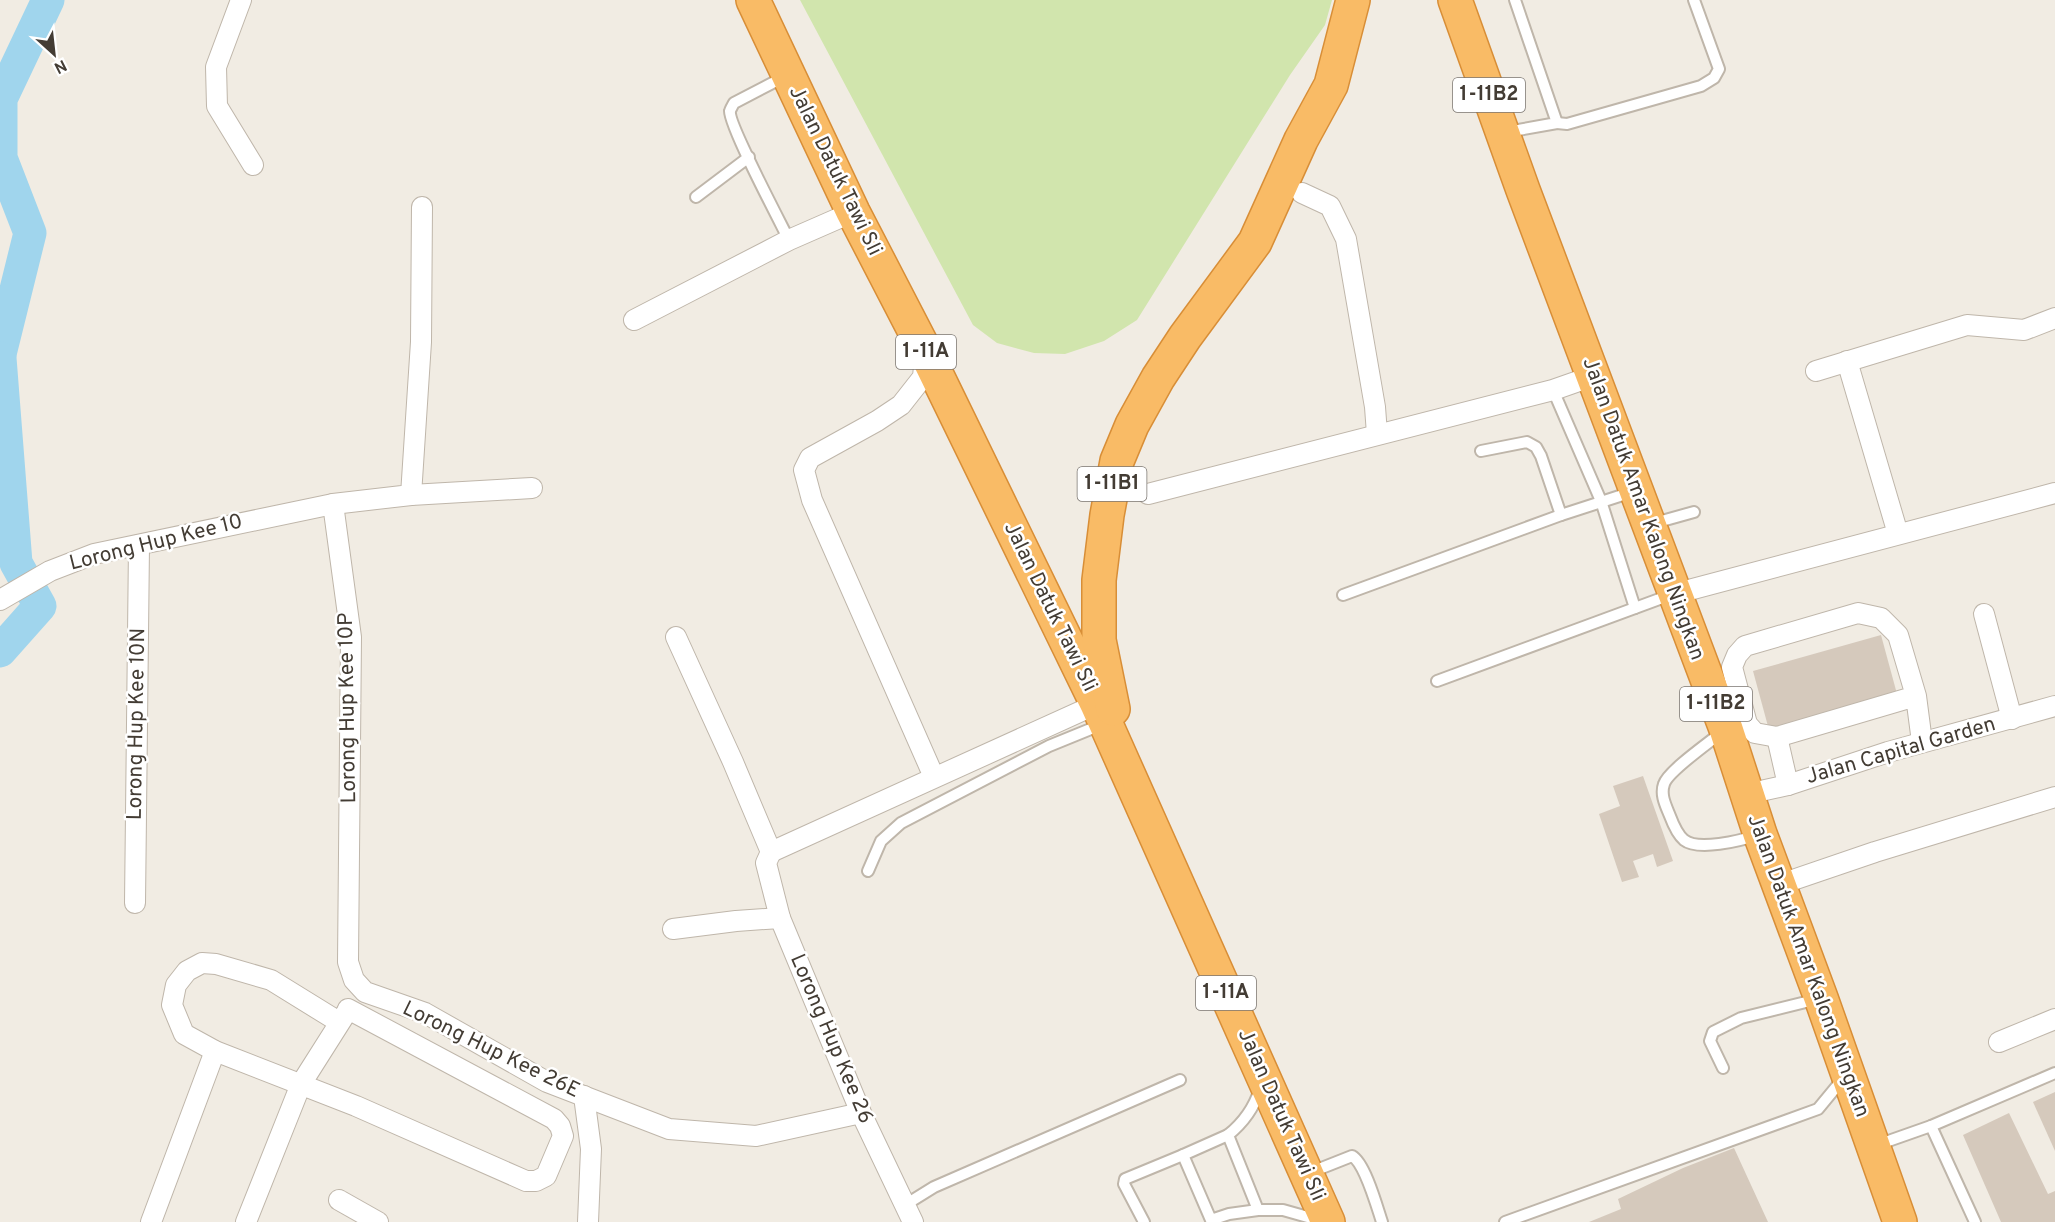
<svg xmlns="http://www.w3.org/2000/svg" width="2055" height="1222" viewBox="0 0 2055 1222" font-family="Overpass,sans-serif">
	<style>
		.green { fill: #d1e5ad }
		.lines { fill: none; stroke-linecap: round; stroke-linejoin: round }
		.river { stroke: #a0d5ed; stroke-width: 33 }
		.building { fill: #d5c9bc }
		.lane-casing { stroke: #bfb6aa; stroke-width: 14 }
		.street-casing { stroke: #bfb6aa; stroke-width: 22 }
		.highway-casing { stroke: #d88e37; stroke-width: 36 }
		.lane { stroke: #fff; stroke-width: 10 }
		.street { stroke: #fff; stroke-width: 20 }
		.highway { stroke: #f9bb66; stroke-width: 33 }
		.labels { text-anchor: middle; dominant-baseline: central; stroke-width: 5; stroke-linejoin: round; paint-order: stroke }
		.shield { fill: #fff; stroke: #7b7671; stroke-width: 1.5 }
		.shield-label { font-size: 20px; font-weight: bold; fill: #433c34 }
		.street-label { font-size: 21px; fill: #433c34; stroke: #fff }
	</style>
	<rect width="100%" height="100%" fill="#f1ece3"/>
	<path class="green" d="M800 0H1332L1325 25 1290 75 1137 320 1104 341 1065 354 1034 353 997 343 973 325Z"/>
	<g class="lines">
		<g class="river">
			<path d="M0 354 30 233 1 158V99L48 0"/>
			<path d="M0 358 16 563 40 606 0 651"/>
		</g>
	</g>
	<g class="building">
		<path d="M1881 635 1897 694 1769 730 1753 671Z"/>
		<path d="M1643 776 1673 861 1657 867 1653 854 1633 861 1639 877 1622 882 1599 814 1620 806 1613 786Z"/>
		<path d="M2055 1092V1151L2033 1102Z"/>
		<path d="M2009 1113 2048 1194 2055 1191V1222H2001L1963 1135Z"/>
		<path d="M1734 1148 1768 1222H1589L1621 1209 1618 1199 1683 1168Z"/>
	</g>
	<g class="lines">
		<defs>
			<g id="lane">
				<path d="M786 76 734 103C733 105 730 110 730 111 728 123 780 222 789 240"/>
				<path d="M1557 123 1567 124 1701 86 1714 78 1719 69 1694 0"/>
				<path d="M1507 132 1557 123 1515 0"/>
				<path d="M696 197 749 157"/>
				<path d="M1553 390 1601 501 1635 608"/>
				<path d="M1481 451 1527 442 1536 447 1541 456 1561 515 1632 492"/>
				<path d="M1651 524 1694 512"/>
				<path d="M1343 595 1561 515"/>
				<path d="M1437 681 1673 594"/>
				<path d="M1722 732C1710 742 1668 771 1664 784 1660 795 1666 806 1670 816 1673 824 1677 834 1684 840 1698 851 1740 841 1757 835"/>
				<path d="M868 871 881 841 901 823 1049 746 1103 724"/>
				<path d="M1723 1068 1710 1041 1713 1032 1741 1018 1818 999"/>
				<path d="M1260 1089C1254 1108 1243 1123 1228 1135L1258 1210H1283L1322 1221"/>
				<path d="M1931 1126 1975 1222"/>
				<path d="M1228 1135 1183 1155 1211 1220 1229 1214 1258 1210"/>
				<path d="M1877 1145 1931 1126 2055 1073"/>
				<path d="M1309 1173 1352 1156C1365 1163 1377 1207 1382 1222"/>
				<path d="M905 1205 934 1187 1180 1080"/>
				<path d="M1144 1222 1124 1184 1125 1179 1183 1155"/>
				<path d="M1505 1222 1818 1109 1837 1086 1841 1077"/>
			</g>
			<g id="street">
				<path d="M241 0 216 67 217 106 253 165"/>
				<path d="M1302 193 1330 206 1346 239 1375 407 1377 434"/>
				<path d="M634 320 789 240 853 212"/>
				<path d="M925 355 923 377 901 405 877 421 810 458 804 470 812 500 934 777"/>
				<path d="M1847 361 1898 534"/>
				<path d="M1816 371 1967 325 2024 330 2055 318"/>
				<path d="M1148 494 1553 390 1593 376"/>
				<path d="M411 495 532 488"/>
				<path d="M333 504 411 495 421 342 422 207"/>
				<path d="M1674 594 2055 493"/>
				<path d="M0 600 50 571 94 554 333 504 351 637 348 962 354 980 365 992 425 1013 547 1082 669 1129 756 1136 861 1113"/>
				<path d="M1984 614 2012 719"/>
				<path d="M676 637 733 762 771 852"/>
				<path d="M1916 696 1777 737 1755 733 1747 724 1732 667 1737 655 1745 646 1858 613 1881 618 1898 635 1916 696 1922 742"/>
				<path d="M1777 737 1788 785"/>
				<path d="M1747 794 1788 785 1888 752 2055 706"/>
				<path d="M771 852 766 863 780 918 861 1113 913 1222"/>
				<path d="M771 852 1097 704"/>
				<path d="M1778 885 1875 852 2055 797"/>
				<path d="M135 903 139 545"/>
				<path d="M673 929 736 921 780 918"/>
				<path d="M339 1022 271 980 216 964 202 963 187 971 176 985 172 1005 184 1034 215 1051 356 1106 526 1181H536L546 1176 563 1136 560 1126 554 1119 348 1009"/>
				<path d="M1999 1042 2055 1019"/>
				<path d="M584 1096 591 1149 588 1222"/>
				<path d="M339 1200 378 1222"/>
				<path d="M151 1222 215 1051"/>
				<path d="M246 1222 301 1084 346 1013"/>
			</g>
			<g id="highway">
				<path d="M753 0 853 212 925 351 1097 704 1328 1222"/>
				<path d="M1455 0 1523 190 1726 729 1760 834 1821 998 1900 1222"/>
				<path d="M1113 709 1099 640V580L1107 515 1117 461 1132 425 1158 378 1185 337 1255 242 1301 140 1331 85 1353 0"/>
			</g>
		</defs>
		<use href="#lane" class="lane-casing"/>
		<use href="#street" class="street-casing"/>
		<use href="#highway" class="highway-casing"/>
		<use href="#lane" class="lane"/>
		<use href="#street" class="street"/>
		<use href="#highway" class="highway"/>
	</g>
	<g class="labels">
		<g class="shield">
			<rect x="1453" y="78" width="72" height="34" rx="4.5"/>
			<rect x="896" y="335" width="60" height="34" rx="4.5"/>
			<rect x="1077.5" y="467" width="69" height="34" rx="4.5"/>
			<rect x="1680" y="687" width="72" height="34" rx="4.5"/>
			<rect x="1196" y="976" width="60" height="34" rx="4.5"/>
		</g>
		<g class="shield-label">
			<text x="1489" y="95">1-11B2</text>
			<text x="926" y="352">1-11A</text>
			<text x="1112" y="484">1-11B1</text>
			<text x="1716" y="704">1-11B2</text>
			<text x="1226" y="993">1-11A</text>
		</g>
		<g class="street-label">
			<text transform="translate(835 171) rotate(64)">Jalan Datuk Tawi Sli</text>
			<text transform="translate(1643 509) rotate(70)">Jalan Datuk Amar Kalong Ningkan</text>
			<text transform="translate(156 543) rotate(-14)">Lorong Hup Kee 10</text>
			<text transform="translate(1050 607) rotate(64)">Jalan Datuk Tawi Sli</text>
			<text transform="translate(348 708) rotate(-91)">Lorong Hup Kee 10P</text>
			<text transform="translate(137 724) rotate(-89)">Lorong Hup Kee 10N</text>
			<text transform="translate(1901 751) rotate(-16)">Jalan Capital Garden</text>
			<text transform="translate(1808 966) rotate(70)">Jalan Datuk Amar Kalong Ningkan</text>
			<text transform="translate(831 1039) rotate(67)">Lorong Hup Kee 26</text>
			<text transform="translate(491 1050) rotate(26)">Lorong Hup Kee 26E</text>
			<text transform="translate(1281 1115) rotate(66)">Jalan Datuk Tawi Sli</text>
		</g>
	</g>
	<g transform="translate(54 54) rotate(153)" stroke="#ffffff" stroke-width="4.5" paint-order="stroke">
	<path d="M0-4.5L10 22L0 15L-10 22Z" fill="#433c34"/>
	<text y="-9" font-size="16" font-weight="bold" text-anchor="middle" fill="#433c34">N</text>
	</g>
</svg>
